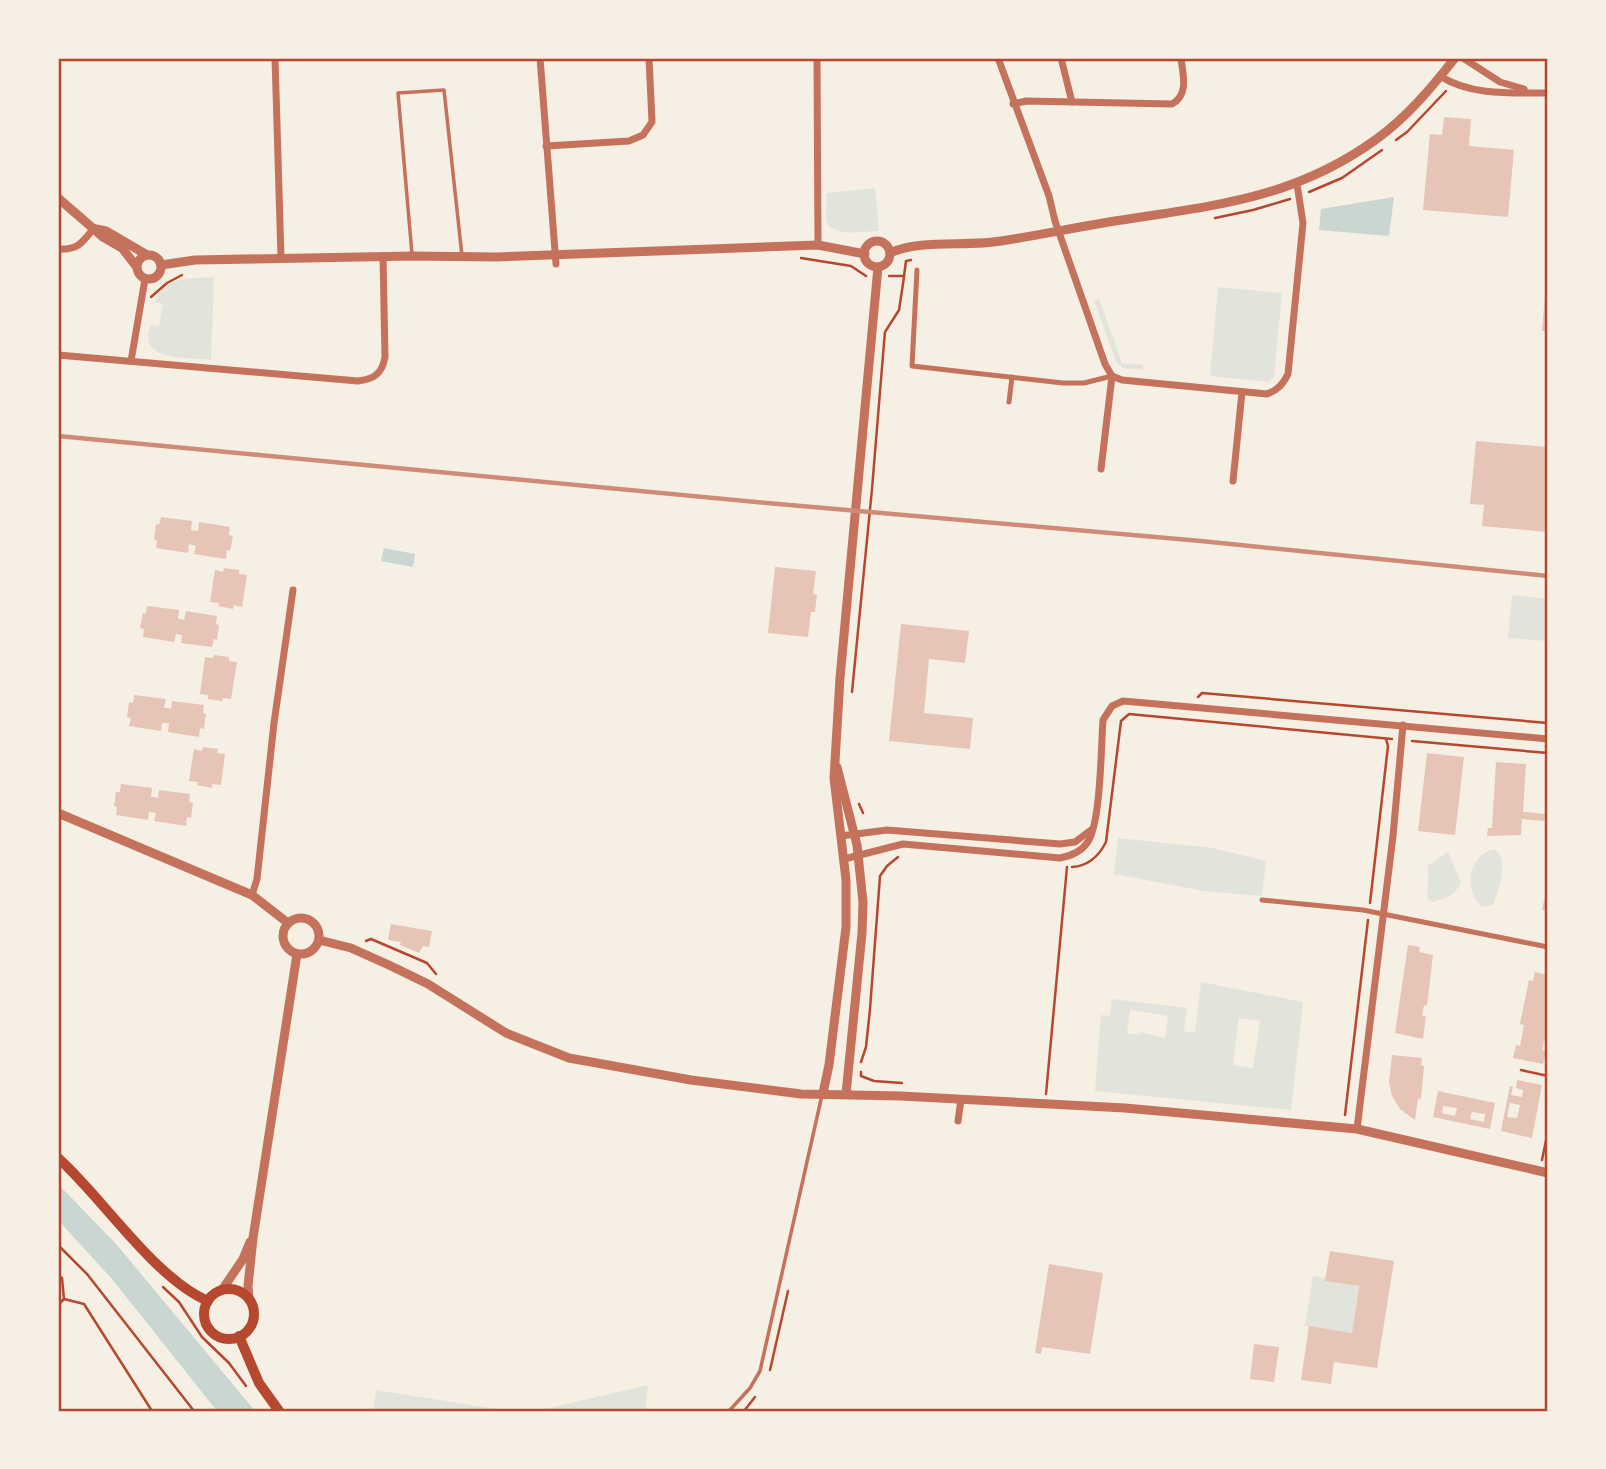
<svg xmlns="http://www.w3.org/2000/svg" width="1606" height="1469" viewBox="0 0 1606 1469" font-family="Lato,sans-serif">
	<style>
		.green { fill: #e2e4dc; fill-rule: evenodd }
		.water { fill: #c9d6d2 }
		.building { fill: #e6c5b7; fill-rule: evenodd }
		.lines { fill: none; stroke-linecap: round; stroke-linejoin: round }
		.path { stroke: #b5482f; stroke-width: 2.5 }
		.service { stroke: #c5725c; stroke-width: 3.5 }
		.pedestrian { stroke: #c5725c; stroke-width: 5 }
		.minor { stroke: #c5725c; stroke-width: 7 }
		.tertiary { stroke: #c5725c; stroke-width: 9 }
		.primary { stroke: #b5482f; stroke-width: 10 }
		.rail { stroke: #cf8b77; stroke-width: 4.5 }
		.neatline { fill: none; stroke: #b5482f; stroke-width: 2.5 }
	</style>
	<rect width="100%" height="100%" fill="#f6efe4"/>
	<g class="green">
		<path d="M875 188 879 231C866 231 833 238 827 222 825 214 827 201 827 193Z"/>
		<path d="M214 277 211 360C189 357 135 362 151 325L159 326 163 304 155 302C162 276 193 278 214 277Z"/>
		<path d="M1218 287 1282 293 1274 377 1269 382 1210 376Z"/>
		<path d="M1099 299 1122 363 1143 365V370L1123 368 1116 362 1094 300Z"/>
		<path d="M1512 595 1548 599V641L1508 638Z"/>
		<path d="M1118 838 1213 848 1266 861 1262 896 1204 891 1114 874Z"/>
		<path d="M1494 849C1510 859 1499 890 1493 905L1482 907C1463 890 1468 855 1494 849Z"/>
		<path d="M1448 852 1461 883C1454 896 1446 899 1432 902L1428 899C1426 887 1430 878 1427 866Z"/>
		<path d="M1201 982 1303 1002 1291 1110 1095 1091 1101 1015 1110 1016 1112 999 1187 1008 1184 1031 1195 1033ZM1130 1010 1168 1016 1165 1038 1140 1032 1139 1035 1127 1033ZM1239 1018 1260 1021 1253 1068 1233 1065Z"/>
		<path d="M1313 1276 1326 1278V1281L1359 1286 1352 1333 1305 1326Z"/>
		<path d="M648 1385 645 1411H516L545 1409Z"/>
		<path d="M376 1390 509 1411H373Z"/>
	</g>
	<g class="water">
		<path d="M1394 197 1389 236 1319 230 1321 209Z"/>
		<path d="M384 548 415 554 413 567 381 561Z"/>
		<path d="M58 1184 117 1245 255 1411H217L112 1279 58 1220Z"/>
	</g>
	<g class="building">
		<path d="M1444 117 1471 119 1469 146 1514 150 1508 217 1423 210 1430 134 1442 135Z"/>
		<path d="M1546 282H1548V331H1542Z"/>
		<path d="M1476 441 1548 447V532L1482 526 1484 505 1470 504Z"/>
		<path d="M161 517 192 521 191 530 198 531 199 522 230 527 229 535 233 536 230 551 227 550 226 559 194 554 196 546 189 544 188 553 156 548 157 540H154L156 524 159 525Z"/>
		<path d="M775 567 816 571 813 594 817 595 815 612H811L808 637 768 633Z"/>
		<path d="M224 568 239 570V574L247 575 242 607 234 605 233 609 218 606 219 603 210 602 215 570 223 572Z"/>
		<path d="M147 606 179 610 178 619H181L184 620 186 611 217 616 216 624 219 625 217 640 214 639 212 647 181 643 182 635 176 634 174 642 143 637 144 629 140 628 143 613 146 614Z"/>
		<path d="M901 624 969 631 965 663 929 659 924 713 973 718 970 749 889 741Z"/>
		<path d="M214 655 229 657V661L237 662 231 699 223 698 222 701 208 699V695L200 694 205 657 213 658Z"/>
		<path d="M134 695 166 699 164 708H168L171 709 172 701 204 705 203 713 206 714 204 729 200 728 199 737 168 732 169 723H162L161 731 129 726 131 718 127 717 129 702 133 703Z"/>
		<path d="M203 747 218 749 217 753 225 754 221 785 212 784V788L197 785 198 782 189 781 194 749 202 751Z"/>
		<path d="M1427 753 1464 757 1455 835 1418 831Z"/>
		<path d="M1496 762 1526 764 1523 812 1545 814 1544 821 1522 819 1521 835 1487 836 1488 828H1492Z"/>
		<path d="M121 784 152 788 151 797H154L158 798 159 790 190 794 189 802 193 803 191 818 187 817 186 826 154 821 156 813 149 812 148 820 116 815 117 807 114 806 116 792H120Z"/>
		<path d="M1547 887 1548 888V911L1542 910Z"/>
		<path d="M391 924 432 931 429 947 423 946 419 953 400 945 401 942 388 940Z"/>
		<path d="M1408 945 1420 947 1419 952 1433 955 1427 1006 1424 1005 1422 1016H1426L1423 1039 1395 1033Z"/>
		<path d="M1535 972 1548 975V1037L1547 1041H1544L1542 1050 1546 1051 1543 1064 1513 1058 1516 1045 1520 1046 1524 1025 1520 1024 1529 980 1533 981Z"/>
		<path d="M1392 1055 1422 1058 1421 1065 1424 1066 1421 1099 1418 1098 1415 1120 1400 1109 1392 1096 1389 1082Z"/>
		<path d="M1517 1080 1542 1085 1532 1138 1501 1131 1510 1086 1513 1087 1511 1095 1522 1097 1523 1090 1516 1088ZM1510 1103 1520 1105 1517 1118 1507 1117Z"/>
		<path d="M1438 1091 1495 1103 1490 1129 1433 1117ZM1443 1106 1457 1108 1455 1116 1442 1113ZM1472 1112 1485 1114 1484 1122 1470 1119Z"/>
		<path d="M1330 1251 1394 1261 1377 1368 1334 1362 1331 1384 1301 1380 1309 1326 1352 1333 1359 1286 1325 1281Z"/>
		<path d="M1049 1264 1103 1273 1090 1354 1042 1347 1041 1354 1035 1353Z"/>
		<path d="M1254 1344 1279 1347 1274 1382 1250 1379Z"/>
	</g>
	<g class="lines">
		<g class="path">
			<path d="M1396 140 1407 132 1446 91"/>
			<path d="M1309 192 1342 178 1382 150"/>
			<path d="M1215 218 1253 210 1290 199"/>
			<path d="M801 258 851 266 866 276"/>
			<path d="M889 276H904L906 261 911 260"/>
			<path d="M151 297 167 283 182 275"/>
			<path d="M852 692 872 489 884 343 885 332 899 310 904 277"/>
			<path d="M1198 697 1202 693 1548 723"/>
			<path d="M1412 741 1548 753"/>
			<path d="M859 804 863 813"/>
			<path d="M1072 867C1088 866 1099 856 1106 842L1121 721 1129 714 1392 739"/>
			<path d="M1370 903 1388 746 1386 739"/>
			<path d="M366 941 371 939 427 963 436 974"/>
			<path d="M861 1062 866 1047 870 1009 880 876 887 866 898 857"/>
			<path d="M1521 1070 1548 1076"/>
			<path d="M861 1072V1076L874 1081 902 1083"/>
			<path d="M1046 1094 1067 867"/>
			<path d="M1345 1115 1368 920"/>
			<path d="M1542 1160 1548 1131"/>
			<path d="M58 1245 87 1274 194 1411"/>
			<path d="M58 1275 62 1278 64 1299 58 1305"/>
			<path d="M163 1287 179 1302 202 1337 229 1363 246 1386"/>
			<path d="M64 1299 84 1304 152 1411"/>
			<path d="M58 1364V1373"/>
			<path d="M770 1370 788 1291"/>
			<path d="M744 1411 755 1397"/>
		</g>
		<g class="service">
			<path d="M412 254 398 93 444 90 462 256"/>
			<path d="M729 1411 750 1388 760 1371 822 1095"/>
		</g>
		<g class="pedestrian">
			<path d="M917 270 912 366 1063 383H1084L1112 376"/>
			<path d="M1009 402 1012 377"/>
			<path d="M1262 900 1363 910 1548 947"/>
		</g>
		<g class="minor">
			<path d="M275 58 281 258"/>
			<path d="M540 58 556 264"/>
			<path d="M817 58 818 245"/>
			<path d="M998 58 1049 196 1055 221 1105 364 1112 376 1122 380 1267 394C1278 390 1283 384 1288 374L1303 223 1297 184"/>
			<path d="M1061 58 1072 102"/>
			<path d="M1463 58 1500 82 1524 89"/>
			<path d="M1440 76C1471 96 1512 93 1548 93"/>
			<path d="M1013 104 1026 101 1172 104C1189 95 1183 75 1181 58"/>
			<path d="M546 146 629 141 643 135 652 122 649 58"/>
			<path d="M58 249C78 250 82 243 94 228"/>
			<path d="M58 355 358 381C374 379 382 374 385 357L383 256"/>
			<path d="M131 361 145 279"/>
			<path d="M1101 469 1112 376"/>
			<path d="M1233 481 1242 392"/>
			<path d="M841 836 887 830 1060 844 1075 842 1091 830"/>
			<path d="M844 859 903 844 1060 858C1070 856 1081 852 1087 843 1101 825 1101 746 1103 720L1112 706 1123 701 1548 739"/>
			<path d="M252 895 257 879 274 723 293 590"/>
			<path d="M958 1121 961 1099"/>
			<path d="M1357 1129 1393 836 1403 725"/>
		</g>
		<g class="tertiary">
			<path d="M58 198 103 237 122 248 136 266"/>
			<path d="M96 229 106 231 147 255"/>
			<circle cx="877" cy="254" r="13"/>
			<path d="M890 253C920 239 966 247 1001 241 1041 235 1081 226 1122 220 1218 205 1296 198 1378 138 1408 116 1432 87 1455 58"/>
			<circle cx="149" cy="267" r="12"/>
			<path d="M161 265 195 260 412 256 497 257 818 245 865 254"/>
			<path d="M837 767 857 845 863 902 862 933 846 1094"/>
			<path d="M58 813 252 895 288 923"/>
			<circle cx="301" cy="936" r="18"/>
			<path d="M319 940 351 948 391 966 428 984 506 1033 569 1058 691 1080 801 1094 901 1096 1125 1108 1357 1129 1548 1173"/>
			<path d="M823 1093 829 1065 846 927V880L834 778 840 678 878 267"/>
			<path d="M222 1290 243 1259 250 1242"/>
			<path d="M249 1300 248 1286 253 1238 297 954"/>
		</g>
		<g class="primary">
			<path d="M58 1158C103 1198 154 1278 208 1301"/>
			<circle cx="229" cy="1314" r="25"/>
			<path d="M239 1336 259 1383 279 1411"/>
		</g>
		<path class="rail" d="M58 436 767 503 1201 541 1548 576"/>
	</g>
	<rect width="1606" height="1469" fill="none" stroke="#f6efe4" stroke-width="119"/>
	<rect x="60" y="60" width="1486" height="1350" class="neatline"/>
</svg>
